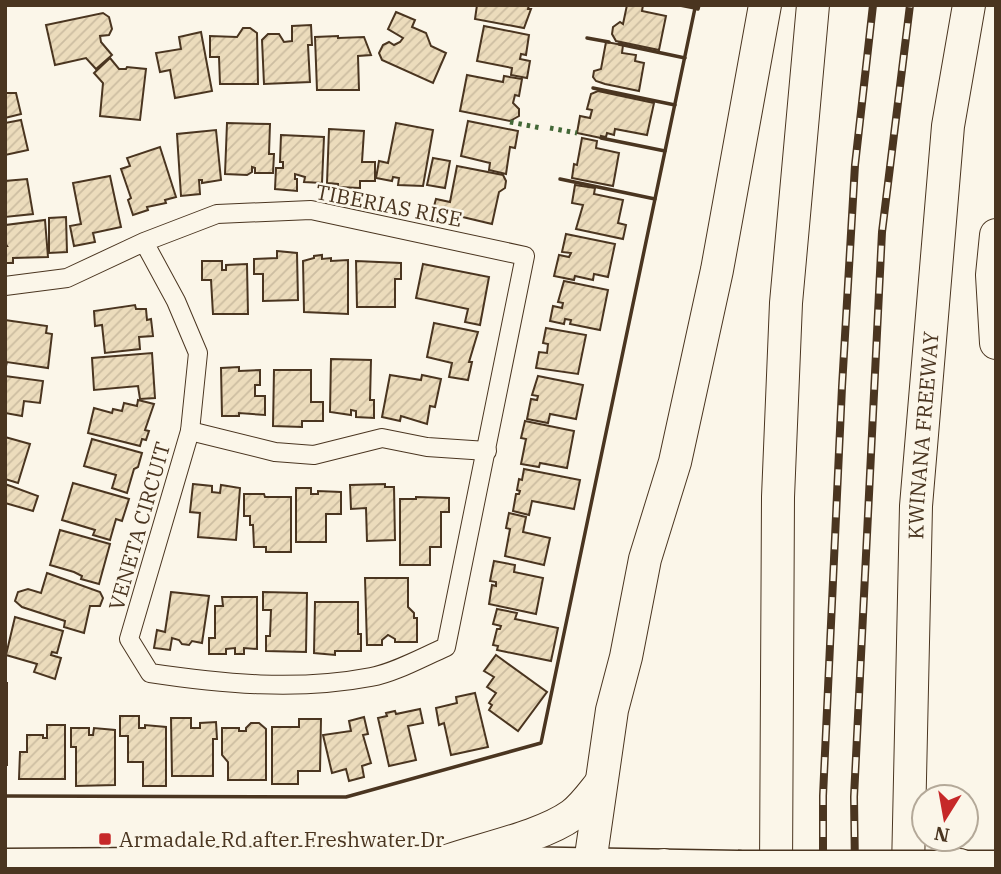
<svg xmlns="http://www.w3.org/2000/svg" width="1001" height="874" viewBox="0 0 1001 874" font-family="'IBM Plex Serif',serif">
	<style>
		.building { fill: url(#building-hatch); stroke: #4a3520; stroke-width: 2 }
		.lines { fill: none; stroke-linecap: round; stroke-linejoin: round }
		.minor-casing { stroke: #4a3520; stroke-width: 20 }
		.trunk-casing { stroke: #4a3520; stroke-width: 31 }
		.motorway-casing { stroke: #4a3520; stroke-width: 34 }
		.minor { stroke: #fbf6e9; stroke-width: 18 }
		.trunk { stroke: #fbf6e9; stroke-width: 28 }
		.motorway { stroke: #fbf6e9; stroke-width: 32 }
		.rail-casing { stroke: #4a3520; stroke-width: 8 }
		.rail { stroke: #fbf6e9; stroke-width: 5; stroke-dasharray: 16; stroke-linecap: butt }
		.trunk-bridge-casing { stroke: #4a3520; stroke-width: 31; stroke-linecap: butt }
		.trunk-bridge { stroke: #fbf6e9; stroke-width: 28 }
		.hedge { stroke: #436837; stroke-width: 5; stroke-dasharray: 3.5 5; stroke-linecap: butt }
		.wall { stroke: #4a3520; stroke-width: 3.5 }
		.poi-dot { fill: #c62828; stroke: #fbf6e9; stroke-width: 2.5 }
		.labels { text-anchor: middle; dominant-baseline: central; stroke-width: 5; stroke-linejoin: round; paint-order: stroke }
		.street-label { font-size: 21px; fill: #4a3520; stroke: #fbf6e9 }
		.poi-label { font-size: 21px; fill: #4a3520; stroke: #fbf6e9; text-anchor: start }
	</style>
	<defs>
		<pattern id="building-hatch" width="6" height="6" patternUnits="userSpaceOnUse" patternTransform="scale(1.75)"><rect width="6" height="6" fill="#ecdcbc"/><path d="M-1 1l2-2M0 6l6-6M5 7l2-2" fill="none" stroke="#ccbda1"/></pattern>
	</defs>
	<rect width="100%" height="100%" fill="#fbf6e9"/>
	<g class="building">
		<path d="M477 5H529L528 9H531L524 28 475 19Z"/>
		<path d="M627 5H643L642 11 666 16 659 50 616 41 612 34 613 27 620 22 623 24Z"/>
		<path d="M396 12 415 20 412 27 426 33 431 46 446 53 433 83 382 60 379 53 383 45 389 42 394 45 400 42 403 38 388 29Z"/>
		<path d="M103 13 109 17 112 29 109 35 100 36 101 42 112 55 96 69 86 58 55 65 46 25Z"/>
		<path d="M311 25 312 45H308L310 82 264 84 262 40 268 34H279L284 42 292 41V26Z"/>
		<path d="M484 26 529 35 526 55 521 54 520 59 530 61 527 78 511 75 512 68 477 61Z"/>
		<path d="M243 28H250L257 33 258 84H220L219 57H210V36L237 37Z"/>
		<path d="M201 32 212 91 175 98 170 70 160 72 156 53 181 49 179 37Z"/>
		<path d="M338 36V38L364 37 371 55 358 56 359 90H317L315 37Z"/>
		<path d="M606 42 623 45 622 53 636 55 635 61 644 63 639 91 605 84 596 81 593 77 594 71 601 69Z"/>
		<path d="M110 58 119 69H126L127 67 146 69 140 120 100 116 103 83 94 73Z"/>
		<path d="M467 75 503 82 504 76 522 79 519 96 515 95 513 103 519 109V116L510 121 460 111Z"/>
		<path d="M598 91 654 103 647 135 615 129 614 135 607 133 606 137 601 136V138L577 133 580 116 590 118 592 110 587 109 591 94Z"/>
		<path d="M5 93H16L21 114 5 118Z"/>
		<path d="M21 120 28 150 5 155V123Z"/>
		<path d="M468 121 518 131 515 148 510 147 506 174 489 170 490 163 461 156Z"/>
		<path d="M227 123 270 124 269 154H274L273 173H255V168L252 167V172L247 175 225 174Z"/>
		<path d="M396 123 433 130 423 186 398 185 399 178 393 177 392 181 376 178 379 161 388 163Z"/>
		<path d="M329 129 364 131 362 162H375V181H360V188L338 187V184L327 183Z"/>
		<path d="M216 130 221 180 202 183V180H199L200 194 181 196 177 134Z"/>
		<path d="M281 135 324 137 322 183 304 182 305 177 295 174V179H297V191L275 189 276 168H283V162H280Z"/>
		<path d="M582 138 597 141 596 148 619 153 613 186 572 178 574 164 577 165Z"/>
		<path d="M160 147 176 197 165 200 166 203 147 207 148 210 133 215 128 200 131 198 121 169 130 166 127 158Z"/>
		<path d="M433 158 450 161 445 188 427 185Z"/>
		<path d="M457 166 503 175 506 181 505 188 499 192 492 224 433 210 436 199 450 202Z"/>
		<path d="M110 176 121 227 93 233 95 242 74 246 70 226 81 224 73 183Z"/>
		<path d="M27 179 33 214 5 217V181Z"/>
		<path d="M575 185 595 188 594 194 623 200 618 223 626 225 623 239 576 229 583 205 572 203Z"/>
		<path d="M66 217 67 252 49 253V218Z"/>
		<path d="M45 220 48 257 13 258V263H5V246H7L5 243 6 225Z"/>
		<path d="M566 234 615 244 608 277 594 274 593 280 575 276 574 280 554 276 559 255 569 257 571 253 562 252Z"/>
		<path d="M277 251 297 253 298 300 263 301V274H254V259L277 258Z"/>
		<path d="M322 255V259L331 258V261L348 260V314L304 312 303 261 314 258V256Z"/>
		<path d="M202 261H222V270H226V265L247 264 248 314H213L211 280H202Z"/>
		<path d="M356 261 401 263V279H395V307H357Z"/>
		<path d="M423 264 489 277 480 325 465 322 468 309 416 298Z"/>
		<path d="M564 281 608 290 600 330 570 324 571 320 565 319 564 324 550 321 553 306 562 308 563 303 558 302Z"/>
		<path d="M135 305 136 309H146L147 320 151 319 153 336 139 337 140 349 105 353 102 325 95 326 94 311Z"/>
		<path d="M5 320 47 326 46 333 52 334 48 368 7 362 5 370Z"/>
		<path d="M434 323 478 332 469 362H472L468 380 449 377 452 363 427 357Z"/>
		<path d="M546 328 586 335 578 374 536 368 539 352 547 353 548 344 543 343Z"/>
		<path d="M152 353 155 398 140 399 138 386 94 390 92 358Z"/>
		<path d="M331 359 371 360 370 400H374V418L356 417V411L351 410V415L330 412Z"/>
		<path d="M239 367V371L260 370V385H255V396H265V415L239 413V416H222L221 368Z"/>
		<path d="M274 370H311V402H323V421H302V427L273 426Z"/>
		<path d="M390 375 421 380 422 375 441 379 435 407 430 406 427 424 401 416 400 421 382 417Z"/>
		<path d="M5 376 43 381 40 403 24 401 22 416 5 413Z"/>
		<path d="M538 376 583 385 576 419 550 414 548 423 527 419 531 399 537 400 538 396 532 395Z"/>
		<path d="M138 400 154 404 145 430 149 431 146 440 142 439 140 446 88 433 94 408 112 413 113 409 122 411 124 403 137 406Z"/>
		<path d="M525 421 574 431 567 468 540 463 539 467 521 464 526 439 521 438Z"/>
		<path d="M5 437 30 444 18 483 5 479Z"/>
		<path d="M92 439 142 453 138 467 134 469 127 493 112 488 116 475 84 466Z"/>
		<path d="M524 469 580 480 574 509 532 501 529 515 513 511 516 494H519L520 491 517 490 519 479 522 480Z"/>
		<path d="M73 483 129 499 122 521 116 519 110 540 93 535 95 530 62 520Z"/>
		<path d="M5 484 38 496 33 511 5 503Z"/>
		<path d="M193 484 212 486V492L220 493 221 485 240 488 236 540 198 537 200 513 190 512Z"/>
		<path d="M385 484V487H394L395 540 367 541 366 508 351 509 350 485Z"/>
		<path d="M296 488H311V494H318V491L341 492V514H326V542H296Z"/>
		<path d="M244 494H264L265 497H291V552H266V547H254L253 525H250V516H244Z"/>
		<path d="M416 497 449 498V512H441V547H430V565H400V499H416Z"/>
		<path d="M509 513 526 517 523 532 550 538 544 565 505 556 510 529 506 528Z"/>
		<path d="M60 530 110 544 99 584 81 579 82 576 74 572 50 565Z"/>
		<path d="M494 561 515 565 514 572 543 578 536 614 489 604 492 585 496 586V582L490 581Z"/>
		<path d="M47 573 100 592 103 598 100 606H90L84 633 64 627 65 621 22 607 15 601 18 592 28 589 41 593Z"/>
		<path d="M365 578H408V607L414 613V618H417V642H395V639L388 635 382 640V645H367Z"/>
		<path d="M171 592 209 596 202 643 192 641 189 645 182 644 179 640 172 638 170 650 154 648 157 630 165 632Z"/>
		<path d="M263 592 307 593 306 652 266 651V636H270L271 610H263Z"/>
		<path d="M222 597H257V649L244 648V654H235V648L226 649V654H209V638H215V606H223Z"/>
		<path d="M315 602H358V634H361V651H335V655L314 653Z"/>
		<path d="M497 609 517 613 515 619 558 628 551 661 497 650 498 646 493 645 497 629H500L501 626 493 624Z"/>
		<path d="M15 617 63 631 57 653 52 652 51 655 61 658 55 679 34 672 37 664 6 655Z"/>
		<path d="M496 655 547 692 518 731 489 710 492 705 489 703 496 693 487 687 494 677 484 671Z"/>
		<rect x="5" y="683" width="2" height="82"/>
		<path d="M475 693 488 747 451 755 444 723 439 725 436 708 457 703 456 697Z"/>
		<path d="M420 709 423 723 408 726 416 760 389 766 378 718 387 716 386 713 395 711 396 714Z"/>
		<path d="M120 716H139V728H145V725L166 727V786H143V762H128V736H120Z"/>
		<path d="M364 717 368 734 363 735 371 763 362 766 364 777 349 781 346 769 332 773 323 735 351 731 349 721Z"/>
		<path d="M171 718H191V728H200V723L216 722 217 739H213V776H172Z"/>
		<path d="M299 719H321L320 771H298V784H272V727H299Z"/>
		<path d="M251 723H259L266 729V780H228V762L222 755V728H239V731H246V728Z"/>
		<path d="M47 725H65V779H19L20 752H27V735H43V738H47Z"/>
		<path d="M71 728H89V735H93L94 728 115 730V785L76 786V747H71Z"/>
	</g>
	<g class="lines">
		<defs>
			<g id="minor">
				<path d="M5 286 67 278 144 242 217 214 311 210 525 256 446 647C423 657 394 673 371 677 298 691 223 684 150 673L129 639 190 431 198 353 176 301 144 242"/>
				<path d="M190 431 275 452 314 455 382 438 427 447 487 451"/>
			</g>
			<g id="trunk">
				<path d="M5 863 450 860 738 865"/>
				<path d="M946 865H996"/>
			</g>
			<g id="motorway">
				<path d="M996 235 992 275 996 343"/>
				<path d="M450 860C485 848 543 836 572 815 583 807 592 794 601 783"/>
				<path d="M960 865 970 869"/>
				<path d="M594 869 590 863 612 710 626 657 645 559 675 462 717 270 765 5"/>
				<path d="M646 869 664 865"/>
				<path d="M776 869 778 497 786 303 813 5"/>
				<path id="s1" d="M908 869 916 506 948 126 969 5"/>
			</g>
		</defs>
		<use href="#minor" class="minor-casing"/>
		<use href="#trunk" class="trunk-casing"/>
		<use href="#motorway" class="motorway-casing"/>
		<use href="#minor" class="minor"/>
		<use href="#trunk" class="trunk"/>
		<use href="#motorway" class="motorway"/>
		<defs>
			<g id="rail">
				<path d="M823 869V796L842 387 855 165 873 5"/>
				<path d="M855 869 854 797 882 232 910 5"/>
			</g>
		</defs>
		<use href="#rail" class="rail-casing"/>
		<use href="#rail" class="rail"/>
		<defs>
			<path id="trunk-bridge" d="M738 865H942"/>
		</defs>
		<use href="#trunk-bridge" class="trunk-bridge-casing"/>
		<use href="#trunk-bridge" class="trunk-bridge"/>
		<g class="hedge">
			<path d="M510 122 541 128"/>
			<path d="M550 128 577 133"/>
		</g>
		<g class="wall">
			<path d="M680 5 695 8"/>
			<path d="M587 38 609 42"/>
			<path d="M619 44 685 58"/>
			<path d="M593 88 675 105"/>
			<path d="M601 138 665 151"/>
			<path d="M560 179 655 199"/>
			<path d="M5 796 346 797 541 743 695 8 698 9 699 5"/>
		</g>
	</g>
	<rect class="poi-dot" x="98" y="832" width="14" height="14" rx="3.5"/>
	<g class="labels">
		<g class="street-label">
			<text transform="translate(389 205) rotate(11)">TIBERIAS RISE</text>
			<text stroke="none"><textPath href="#s1" startOffset="434">KWINANA FREEWAY</textPath></text>
			<text transform="translate(139 526) rotate(-74)">VENETA CIRCUIT</text>
		</g>
		<g class="poi-label">
			<text x="119" y="839">Armadale Rd after Freshwater Dr</text>
		</g>
	</g>
	<rect width="1001" height="874" fill="none" stroke="#4a3520" stroke-width="14"/>
	<g transform="translate(945 818) rotate(191)"><circle r="33" fill="#fbf6e9" stroke="#b4a999" stroke-width="2"/>
	<path d="M0-5L12 26L0 18L-12 26Z" fill="#c62828"/>
	<text y="-10" font-size="19" font-weight="bold" text-anchor="middle" fill="#4a3520">N</text>
	</g>
</svg>
